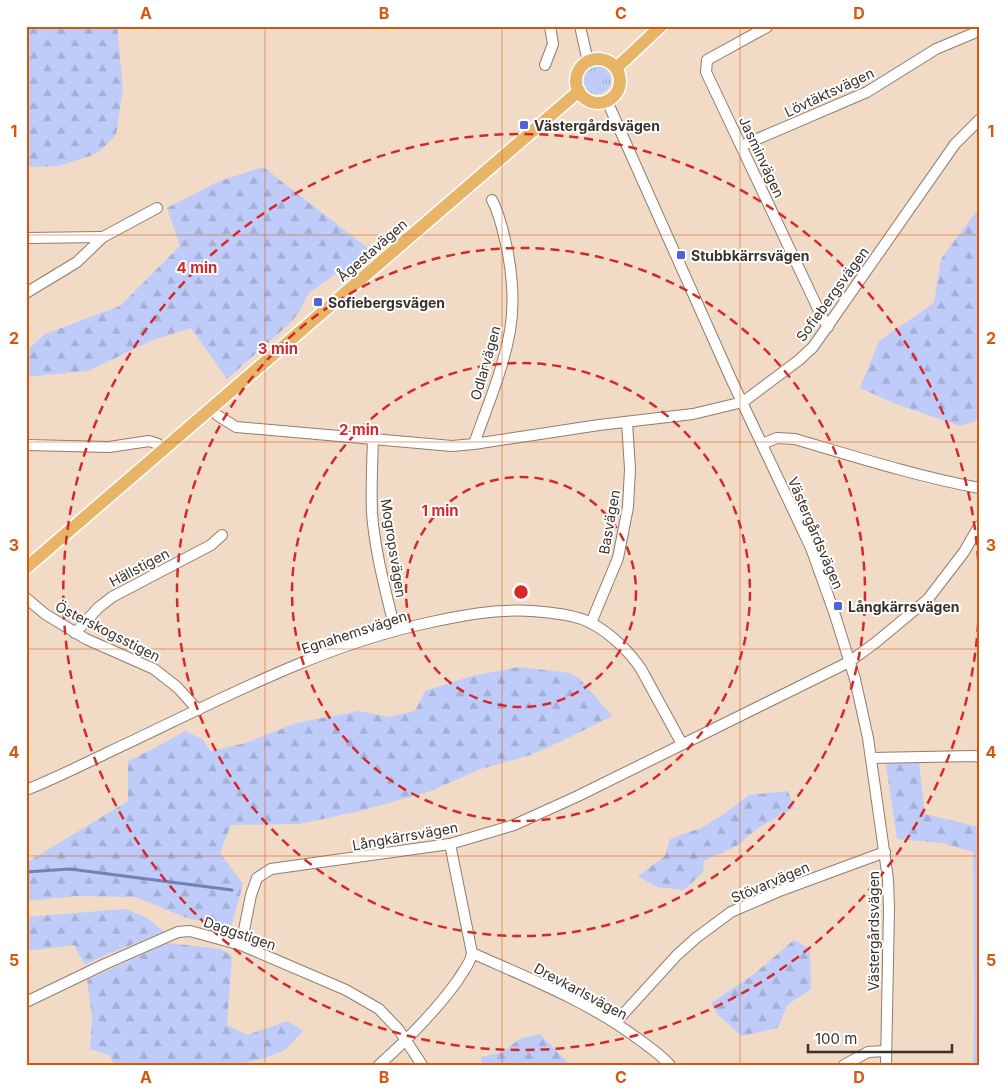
<svg xmlns="http://www.w3.org/2000/svg" width="1005" height="1091" viewBox="0 0 1005 1091" font-family="Inter,sans-serif">
	<style>
		.grass { fill: url(#grass-tufts) }
		.forest { fill: url(#forest-firs) }
		.lines { fill: none; stroke-linecap: round; stroke-linejoin: round }
		.stream { stroke: #7280b6; stroke-width: 3 }
		.minor-casing { stroke: #917d6b; stroke-width: 12 }
		.major-casing { stroke: #fff; stroke-width: 15 }
		.minor { stroke: #fff; stroke-width: 10 }
		.major { stroke: #e8b568; stroke-width: 12 }
		.grid { fill: none; stroke: #d7550f; stroke-width: 1; stroke-opacity: 0.55 }
		.ring { fill: none; stroke: #d62828; stroke-width: 2.5; stroke-dasharray: 9 6 }
		.poi-dot { fill: #5161d7; stroke: #fff; stroke-width: 2 }
		.labels { text-anchor: middle; dominant-baseline: central; stroke-width: 4; stroke-linejoin: round; paint-order: stroke }
		.street-label { font-size: 14px; fill: #3a322a; stroke: #fff }
		.poi-label { font-size: 14px; font-weight: bold; fill: #3a322a; stroke: #fff; text-anchor: start }
		.centre { fill: #d62828; stroke: #fff; stroke-width: 2.5 }
		.ring-label { font-size: 15px; text-anchor: middle; font-weight: bold; fill: #d62828; stroke: #fff; stroke-width: 4; stroke-linejoin: round; paint-order: stroke }
		.neatline { fill: none; stroke: #d7550f; stroke-width: 2 }
		.grid-label { font-size: 16px; text-anchor: middle; font-weight: bold; fill: #d7550f }
	</style>
	<defs>
		<pattern id="grass-tufts" width="24" height="20" patternUnits="userSpaceOnUse" patternTransform="scale(1.25)"><rect width="24" height="20" fill="#bfcbf8"/><path d="M3 7l-1-3M5 7V3M7 7l1-3M15 17l-1-3M17 17v-4M19 17l1-3" fill="none" stroke="#a5afd5"/></pattern>
		<pattern id="forest-firs" width="22" height="20" patternUnits="userSpaceOnUse" patternTransform="scale(1.25)"><rect width="22" height="20" fill="#bfcbf8"/><path d="M5 1l3.5 6h-7zM16 11l3.5 6h-7z" fill="#a5afd5"/></pattern>
	</defs>
	<rect width="100%" height="100%" fill="#f1dbc7"/>
	<circle class="grass" cx="597" cy="80" r="14"/>
	<g class="forest">
		<path d="M26 26H117L123 89 116 135 100 151 90 156 58 166 26 167Z"/>
		<path d="M263 167 374 253 356 267 337 273 309 293 298 314 288 325 227 379 191 328 153 340 88 371 26 377V351L45 334 120 306 180 246 167 208 217 182Z"/>
		<path d="M979 208V420L960 426 896 404 860 388 879 341 934 303 941 259Z"/>
		<path d="M519 667 570 673 579 678 612 716 568 738 531 755 481 769 428 792 356 812 299 824 231 825 220 853 243 884 231 927 187 918 135 897 77 896 26 901V863L128 801V761L157 747 185 731 202 739 211 751 246 743 296 723 359 711 388 717 415 711 425 691 472 676Z"/>
		<path d="M919 762 925 814 979 827V1065H973C974 1038 974 1011 974 984 973 940 974 896 973 852L943 843 897 839 886 764Z"/>
		<path d="M788 791 794 808 758 828 738 845 704 861 703 872 684 890 656 887 638 876 665 856 670 839 701 828 724 814 749 795Z"/>
		<path d="M125 909 147 918 164 932 103 956 85 965 74 945 26 951V917Z"/>
		<path d="M794 940 810 949 811 989 787 1005 778 1028 742 1036 719 1016 711 1003 753 975Z"/>
		<path d="M168 943 221 949 232 956 227 1025 247 1035 288 1021 303 1031 285 1050 265 1058 237 1065H115L109 1055 90 1049 92 1017 87 980Z"/>
		<path d="M540 1034 570 1065H482L481 1057 503 1052 519 1039Z"/>
	</g>
	<g class="lines">
		<path class="stream" d="M26 872 70 869 232 890"/>
		<defs>
			<g id="minor">
				<path d="M580 26 588 62"/>
				<path d="M767 27 707 60 706 72 821 315 828 327"/>
				<path d="M545 65 553 44 550 26"/>
				<path d="M607 101 732 381 811 548 834 612 855 679 868 738 888 879 889 909 886 1065"/>
				<path d="M741 146 867 92 936 49 979 31"/>
				<path d="M26 238 103 237"/>
				<path d="M26 293 77 262 103 237 157 208"/>
				<path d="M217 415 236 427 452 446 474 444 599 425 693 414 743 402 799 360 813 347 955 144 979 120"/>
				<path d="M373 440C372 465 371 489 372 513 375 553 386 592 395 630"/>
				<path d="M474 444C487 407 503 370 510 331 515 302 512 268 505 240 502 226 499 213 492 200"/>
				<path d="M762 444 777 438 795 439C856 457 916 476 979 488"/>
				<path d="M26 445 109 447 149 441 158 444 164 449"/>
				<path d="M26 598 45 614 86 639 154 669 177 687 198 710"/>
				<path d="M591 623 618 558 628 507 630 469 627 422"/>
				<path d="M75 633 98 608 112 597 211 545 222 535"/>
				<path d="M871 758 974 756 979 757"/>
				<path d="M26 790C54 779 82 765 109 752 212 704 315 647 427 623 463 615 496 609 532 611 551 613 574 614 591 623 610 633 630 652 641 669L682 744"/>
				<path d="M241 945 251 895 257 878 271 869 450 844 514 825 578 796 849 662 875 643 928 599 964 552 979 526"/>
				<path d="M472 953C528 978 587 1001 637 1038 648 1046 660 1054 670 1065"/>
				<path d="M26 1002 105 964 178 932 190 931 241 945 346 990 379 1009 399 1030 422 1065"/>
				<path d="M616 1022 677 955 696 938 731 912 782 890 885 852"/>
				<path d="M379 1065C408 1039 435 1012 458 980 463 971 471 963 472 953L450 844"/>
				<path d="M844 1065 868 1052 886 1051"/>
			</g>
			<g id="major">
				<circle cx="598" cy="81" r="22"/>
				<path d="M616 68 626 59 661 26"/>
				<path d="M26 568 579 91"/>
			</g>
		</defs>
		<use href="#minor" class="minor-casing"/>
		<use href="#major" class="major-casing"/>
		<use href="#minor" class="minor"/>
		<use href="#major" class="major"/>
	</g>
	<path class="grid" d="M265 26V1065M502 26V1065M740 26V1065M26 235H979M26 442H979M26 649H979M26 856H979"/>
	<g class="ring">
		<circle cx="521" cy="592" r="115"/>
		<circle cx="521" cy="592" r="229"/>
		<circle cx="521" cy="592" r="344"/>
		<path d="M979 608A458 458 0 1 1 979 576"/>
	</g>
	<g class="poi-dot">
		<rect x="519" y="120" width="10" height="10" rx="2.5"/>
		<rect x="676" y="250" width="10" height="10" rx="2.5"/>
		<rect x="313" y="297" width="10" height="10" rx="2.5"/>
		<rect x="833" y="601" width="10" height="10" rx="2.5"/>
	</g>
	<g class="labels">
		<g class="street-label">
			<text transform="translate(829 92) rotate(-25)">Lövtäktsvägen</text>
			<text transform="translate(762 157) rotate(65)">Jasminvägen</text>
			<text transform="translate(372 250) rotate(-41)">Ågestavägen</text>
			<text transform="translate(832 294) rotate(-54)">Sofiebergsvägen</text>
			<text transform="translate(485 363) rotate(-74)">Odlarvägen</text>
			<text transform="translate(609 522) rotate(-80)">Basvägen</text>
			<text transform="translate(816 533) rotate(67)">Västergårdsvägen</text>
			<text transform="translate(394 548) rotate(81)">Mogropsvägen</text>
			<text transform="translate(139 567) rotate(-28)">Hällstigen</text>
			<text transform="translate(108 631) rotate(27)">Österskogsstigen</text>
			<text transform="translate(354 632) rotate(-18)">Egnahemsvägen</text>
			<text transform="translate(405 836) rotate(-10)">Långkärrsvägen</text>
			<text transform="translate(770 882) rotate(-23)">Stövarvägen</text>
			<text transform="translate(873 931) rotate(-90)">Västergårdsvägen</text>
			<text transform="translate(240 933) rotate(19)">Daggstigen</text>
			<text transform="translate(581 991) rotate(28)">Drevkarlsvägen</text>
		</g>
		<g class="poi-label">
			<text x="534" y="125">Västergårdsvägen</text>
			<text x="691" y="255">Stubbkärrsvägen</text>
			<text x="328" y="302">Sofiebergsvägen</text>
			<text x="848" y="606">Långkärrsvägen</text>
		</g>
	</g>
	<circle cx="521" cy="592" r="8" class="centre"/>
	<g class="ring-label">
		<text x="197" y="273">4 min</text>
		<text x="278" y="354">3 min</text>
		<text x="359" y="435">2 min</text>
		<text x="440" y="516">1 min</text>
	</g>
	<rect width="1005" height="1091" fill="none" stroke="#ffffff" stroke-width="55"/>
	<path d="M808 1044v8h144v-8" fill="none" stroke="#3a322a" stroke-width="2.5"/>
	<text x="815" y="1044" font-size="15" fill="#3a322a" stroke="#ffffff" stroke-width="4" paint-order="stroke">100 m</text>
	<rect x="28" y="28" width="950" height="1036" class="neatline"/>
	<g class="grid-label">
		<text x="146" y="19">A</text>
		<text x="384" y="19">B</text>
		<text x="621" y="19">C</text>
		<text x="859" y="19">D</text>
		<text x="14" y="137">1</text>
		<text x="991" y="137">1</text>
		<text x="14" y="344">2</text>
		<text x="991" y="344">2</text>
		<text x="14" y="551">3</text>
		<text x="991" y="551">3</text>
		<text x="14" y="758">4</text>
		<text x="991" y="758">4</text>
		<text x="14" y="966">5</text>
		<text x="991" y="966">5</text>
		<text x="146" y="1083">A</text>
		<text x="384" y="1083">B</text>
		<text x="621" y="1083">C</text>
		<text x="859" y="1083">D</text>
	</g>
</svg>
